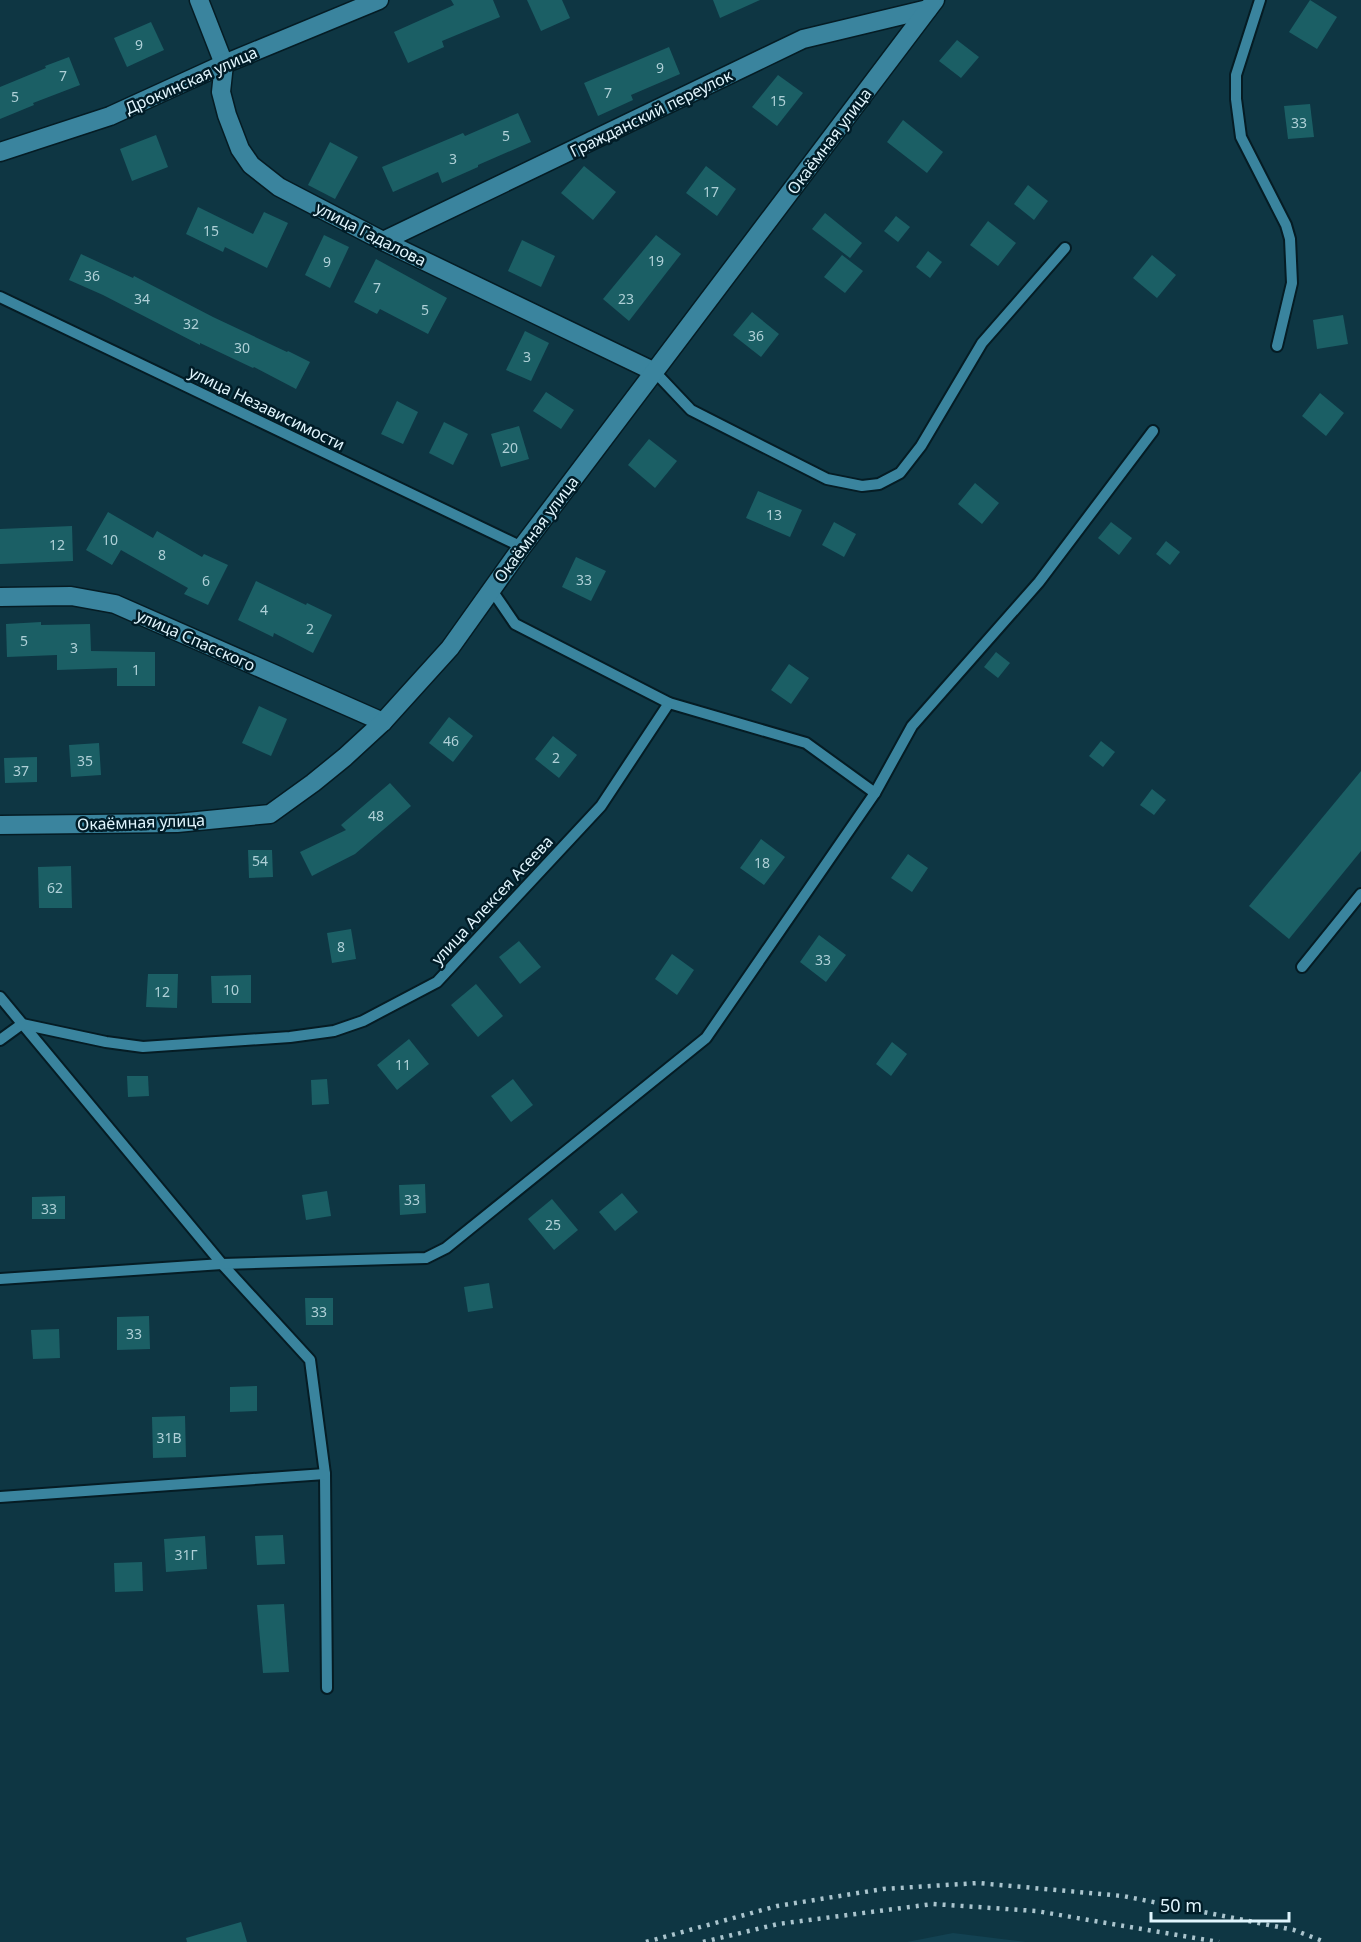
<svg xmlns="http://www.w3.org/2000/svg" width="1361" height="1942" viewBox="0 0 1361 1942" font-family="'Noto Sans',sans-serif">
	<style>
		.built { fill: #134252 }
		.building { fill: #1b5f65 }
		.lines { fill: none; stroke-linecap: round; stroke-linejoin: round }
		.lane-casing { stroke: #051c24; stroke-width: 14 }
		.street-casing { stroke: #051c24; stroke-width: 21 }
		.lane { stroke: #3a849e; stroke-width: 10 }
		.street { stroke: #3a849e; stroke-width: 18 }
		.rail { stroke: #aac4cd; stroke-width: 4.5; stroke-dasharray: 3 6; stroke-linecap: butt }
		.labels { text-anchor: middle; dominant-baseline: central; stroke-width: 5; stroke-linejoin: round; paint-order: stroke }
		.number-label { font-size: 14px; fill: #afd0d7 }
		.street-label { font-size: 16px; fill: #e0f5fd; stroke: #001c27 }
	</style>
	<rect width="100%" height="100%" fill="#0e3643"/>
	<path class="built" d="M953 1933 1026 1942H907Z"/>
	<g class="building">
		<path d="M451 0H493L500 17 442 41 444 47 408 63 394 32 454 5Z"/>
		<path d="M527 0H562L570 18 541 31Z"/>
		<path d="M713 0H760L720 18Z"/>
		<path d="M1310 0 1337 17 1317 49 1289 32Z"/>
		<path d="M151 22 164 50 127 67 114 38Z"/>
		<path d="M957 40 979 57 961 78 939 61Z"/>
		<path d="M669 47 680 74 631 95 633 100 598 116 584 83Z"/>
		<path d="M69 57 80 85 33 103 34 105 0 119V87L46 68 45 66Z"/>
		<path d="M778 75 803 93 777 126 752 107Z"/>
		<path d="M1310 104 1314 137 1288 139 1284 106Z"/>
		<path d="M518 113 531 142 478 165V167L442 183 438 172 393 192 382 167 463 133 465 136Z"/>
		<path d="M903 120 943 152 927 173 887 142Z"/>
		<path d="M156 135 168 167 132 181 120 149Z"/>
		<path d="M330 142 358 157 335 199 308 185Z"/>
		<path d="M584 166 616 192 593 220 561 193Z"/>
		<path d="M706 166 736 189 717 216 686 193Z"/>
		<path d="M1028 185 1048 201 1034 220 1014 204Z"/>
		<path d="M198 207 253 234 264 212 288 223 267 268 225 247 223 252 186 234Z"/>
		<path d="M825 213 862 243 850 258 812 229Z"/>
		<path d="M896 216 910 227 898 242 884 231Z"/>
		<path d="M988 221 1016 243 998 266 970 245Z"/>
		<path d="M324 235 349 247 330 288 305 275Z"/>
		<path d="M656 235 681 254 629 321 603 299Z"/>
		<path d="M522 240 555 256 541 287 508 271Z"/>
		<path d="M928 251 942 262 930 278 916 267Z"/>
		<path d="M81 254 133 278 134 276 213 317 287 352 288 351 310 362 296 389 254 367 253 368 200 343V345L103 295 69 280Z"/>
		<path d="M842 255 863 271 845 293 824 277Z"/>
		<path d="M1152 255 1176 275 1157 298 1133 278Z"/>
		<path d="M376 259 447 298 428 334 380 309 377 314 354 302Z"/>
		<path d="M752 312 779 334 761 357 733 335Z"/>
		<path d="M1343 315 1348 344 1317 349 1313 320Z"/>
		<path d="M525 331 549 343 531 381 506 370Z"/>
		<path d="M546 392 574 410 561 429 533 411Z"/>
		<path d="M1320 393 1344 413 1326 436 1302 416Z"/>
		<path d="M397 401 418 412 403 444 381 434Z"/>
		<path d="M444 422 468 434 453 465 429 453Z"/>
		<path d="M519 426 529 459 501 467 491 434Z"/>
		<path d="M649 439 677 461 655 488 628 465Z"/>
		<path d="M975 483 999 503 982 524 958 504Z"/>
		<path d="M758 491 802 510 790 537 746 518Z"/>
		<path d="M108 512 153 538 157 531 202 557 204 554 228 565 208 605 184 594 188 588 121 550 112 565 86 550Z"/>
		<path d="M834 522 856 534 844 557 822 545Z"/>
		<path d="M1111 522 1132 538 1119 555 1098 538Z"/>
		<path d="M72 526 73 561 0 564V529Z"/>
		<path d="M1166 541 1180 552 1170 565 1156 554Z"/>
		<path d="M576 557 606 571 591 601 562 587Z"/>
		<path d="M256 581 306 605 307 603 332 615 313 653 274 633 273 637 238 620Z"/>
		<path d="M41 622V625L90 624 91 651 155 652V686H117V668L57 670V655L7 657 6 624Z"/>
		<path d="M996 652 1010 663 998 678 984 667Z"/>
		<path d="M789 664 809 678 791 704 771 690Z"/>
		<path d="M259 706 287 719 271 756 242 743Z"/>
		<path d="M449 717 473 736 453 762 429 743Z"/>
		<path d="M553 736 577 755 559 778 535 759Z"/>
		<path d="M1101 741 1115 752 1103 767 1089 756Z"/>
		<path d="M99 743 101 775 71 777 69 745Z"/>
		<path d="M37 757V782L5 783 4 758Z"/>
		<path d="M1361 771V851L1289 939 1249 906Z"/>
		<path d="M390 783 411 806 355 854 312 876 300 852 346 830 341 825Z"/>
		<path d="M1152 789 1166 800 1154 815 1140 805Z"/>
		<path d="M761 839 785 857 764 885 740 868Z"/>
		<path d="M248 850H272L273 877 249 878Z"/>
		<path d="M908 854 928 868 912 892 891 878Z"/>
		<path d="M71 866 72 908H39L38 867Z"/>
		<path d="M351 929 356 959 332 963 327 933Z"/>
		<path d="M819 935 846 955 826 982 800 962Z"/>
		<path d="M519 941 541 967 520 984 499 957Z"/>
		<path d="M672 954 694 970 677 995 655 979Z"/>
		<path d="M148 974H178L177 1008 146 1007Z"/>
		<path d="M251 975V1003H212L211 976Z"/>
		<path d="M476 984 503 1016 478 1037 451 1005Z"/>
		<path d="M409 1039 429 1064 397 1090 377 1065Z"/>
		<path d="M892 1042 907 1054 891 1076 876 1064Z"/>
		<path d="M127 1076H148L149 1096 128 1097Z"/>
		<path d="M327 1079 329 1104 312 1105 311 1080Z"/>
		<path d="M513 1079 533 1105 511 1122 491 1096Z"/>
		<path d="M425 1184 426 1213 400 1215 399 1185Z"/>
		<path d="M327 1191 331 1216 306 1220 302 1195Z"/>
		<path d="M622 1193 638 1212 615 1231 599 1212Z"/>
		<path d="M65 1196V1219H32V1197Z"/>
		<path d="M552 1199 578 1230 554 1250 528 1219Z"/>
		<path d="M489 1283 493 1308 468 1312 464 1287Z"/>
		<path d="M305 1298H333V1325H306Z"/>
		<path d="M149 1316 150 1349 117 1350V1317Z"/>
		<path d="M59 1329 60 1358 33 1359 31 1330Z"/>
		<path d="M257 1386V1411L230 1412V1387Z"/>
		<path d="M185 1416 186 1457 153 1458 152 1417Z"/>
		<path d="M283 1535 285 1564 257 1565 255 1536Z"/>
		<path d="M205 1536 207 1569 166 1572 164 1539Z"/>
		<path d="M142 1562 143 1591 115 1592 114 1563Z"/>
		<path d="M284 1604 289 1672 263 1673 257 1605Z"/>
		<path d="M241 1922 247 1942H187L186 1938Z"/>
	</g>
	<g class="lines">
		<defs>
			<g id="lane">
				<path d="M1260 0 1236 75V99L1241 137 1286 225 1290 239 1292 283 1277 346"/>
				<path d="M0 297 522 547"/>
				<path d="M655 372 691 410 827 479 862 486 879 484 900 473 921 446 982 343 1065 248"/>
				<path d="M875 793 912 726 1039 582 1153 431"/>
				<path d="M1302 967 1361 894"/>
				<path d="M0 997 222 1264 310 1360 325 1474 327 1688"/>
				<path d="M0 1040 22 1024 106 1042 143 1047 290 1037 334 1031 363 1021 437 982 601 806 669 703"/>
				<path d="M0 1279 222 1264 426 1258 446 1248 706 1038 875 793 806 743 669 703 515 624 491 589"/>
				<path d="M0 1497 325 1474"/>
			</g>
			<g id="street">
				<path d="M199 0 224 64 221 92 227 115 240 149 251 165 279 187 383 241 655 372"/>
				<path d="M0 152 110 116 224 64 379 0"/>
				<path d="M383 241 803 39 928 9"/>
				<path d="M0 597 71 596 115 604 383 722"/>
				<path d="M0 825 177 823 270 814 313 783 345 757 383 722 450 648 522 547 935 0"/>
			</g>
		</defs>
		<use href="#lane" class="lane-casing"/>
		<use href="#street" class="street-casing"/>
		<use href="#lane" class="lane"/>
		<use href="#street" class="street"/>
		<g class="rail">
			<path d="M646 1942 777 1906 883 1889 978 1883 1123 1896 1294 1930 1325 1942"/>
			<path d="M703 1942 778 1924 933 1904 1036 1911 1219 1942"/>
		</g>
	</g>
	<g class="labels">
		<g class="number-label">
			<text x="139" y="44">9</text>
			<text x="660" y="67">9</text>
			<text x="63" y="75">7</text>
			<text x="608" y="92">7</text>
			<text x="15" y="96">5</text>
			<text x="778" y="100">15</text>
			<text x="1299" y="122">33</text>
			<text x="506" y="135">5</text>
			<text x="453" y="158">3</text>
			<text x="711" y="191">17</text>
			<text x="211" y="230">15</text>
			<text x="656" y="260">19</text>
			<text x="327" y="261">9</text>
			<text x="92" y="275">36</text>
			<text x="377" y="287">7</text>
			<text x="142" y="298">34</text>
			<text x="626" y="298">23</text>
			<text x="425" y="309">5</text>
			<text x="191" y="323">32</text>
			<text x="756" y="335">36</text>
			<text x="242" y="347">30</text>
			<text x="527" y="356">3</text>
			<text x="510" y="447">20</text>
			<text x="774" y="514">13</text>
			<text x="110" y="539">10</text>
			<text x="57" y="544">12</text>
			<text x="162" y="554">8</text>
			<text x="584" y="579">33</text>
			<text x="206" y="580">6</text>
			<text x="264" y="609">4</text>
			<text x="310" y="628">2</text>
			<text x="24" y="640">5</text>
			<text x="74" y="647">3</text>
			<text x="136" y="669">1</text>
			<text x="451" y="740">46</text>
			<text x="556" y="757">2</text>
			<text x="85" y="760">35</text>
			<text x="21" y="770">37</text>
			<text x="376" y="815">48</text>
			<text x="260" y="860">54</text>
			<text x="762" y="862">18</text>
			<text x="55" y="887">62</text>
			<text x="341" y="946">8</text>
			<text x="823" y="959">33</text>
			<text x="231" y="989">10</text>
			<text x="162" y="991">12</text>
			<text x="403" y="1064">11</text>
			<text x="412" y="1199">33</text>
			<text x="49" y="1208">33</text>
			<text x="553" y="1224">25</text>
			<text x="319" y="1311">33</text>
			<text x="134" y="1333">33</text>
			<text x="169" y="1437">31В</text>
			<text x="186" y="1554">31Г</text>
		</g>
		<g class="street-label">
			<text transform="translate(191 80) rotate(-24)">Дрокинская улица</text>
			<text transform="translate(651 113) rotate(-26)">Гражданский переулок</text>
			<text transform="translate(829 141) rotate(-53)">Окаёмная улица</text>
			<text transform="translate(371 234) rotate(27)">улица Гадалова</text>
			<text transform="translate(267 408) rotate(26)">улица Независимости</text>
			<text transform="translate(536 529) rotate(-53)">Окаёмная улица</text>
			<text transform="translate(196 640) rotate(24)">улица Спасского</text>
			<text transform="translate(141 822) rotate(-2)">Окаёмная улица</text>
			<text transform="translate(492 900) rotate(-47)">улица Алексея Асеева</text>
		</g>
	</g>
	<path d="M1151 1912v9h138v-9" fill="none" stroke="#e0f5fd" stroke-width="3"/>
	<text x="1160" y="1912" font-size="18" fill="#e0f5fd" stroke="#001c27" stroke-width="4.5" paint-order="stroke">50 m</text>
</svg>
